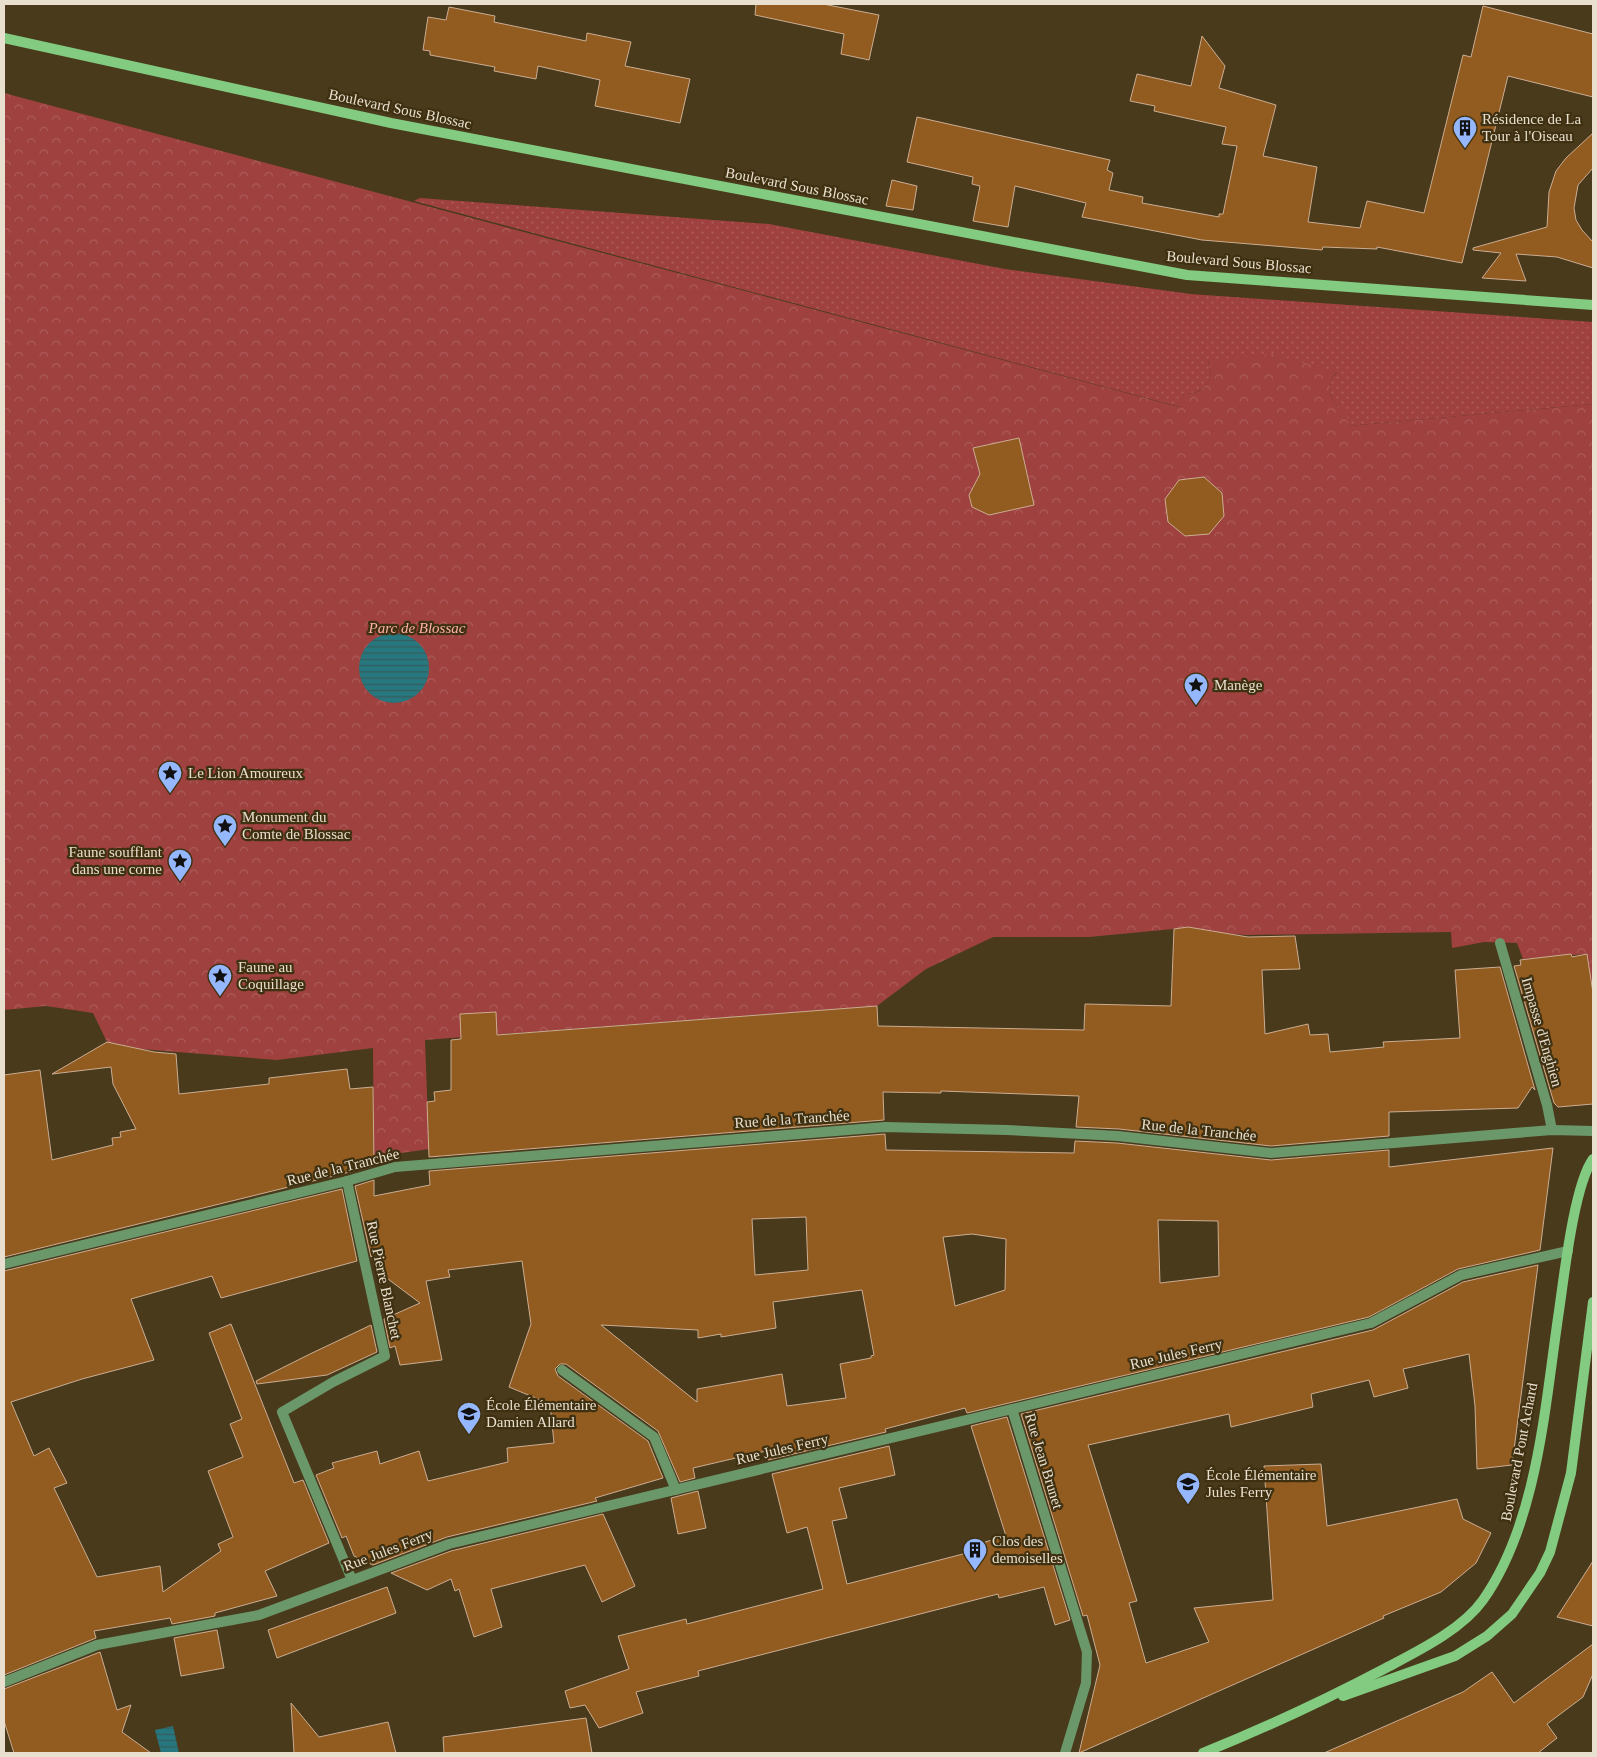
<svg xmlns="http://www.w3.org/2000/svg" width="1597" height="1757" viewBox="0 0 1597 1757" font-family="'Times New Roman',serif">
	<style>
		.grass { fill: url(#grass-dots) }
		.park { fill: url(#park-crowns) }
		.water { fill: url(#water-rules) }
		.building { fill: #925b20; stroke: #cbad92; fill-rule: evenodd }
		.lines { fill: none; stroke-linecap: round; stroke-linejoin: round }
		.service { stroke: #6b986a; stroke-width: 10 }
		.minor { stroke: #6b986a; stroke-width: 10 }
		.secondary { stroke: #82cb81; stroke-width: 10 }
		.labels { text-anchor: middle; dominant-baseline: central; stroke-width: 4.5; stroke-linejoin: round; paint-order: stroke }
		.street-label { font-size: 15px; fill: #e8dfce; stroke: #3e3010 }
		.poi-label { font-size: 15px; fill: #e8dfce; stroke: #3e3010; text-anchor: start }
		.park-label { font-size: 15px; font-style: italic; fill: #feafa9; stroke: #3e3010 }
	</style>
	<defs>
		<pattern id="grass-dots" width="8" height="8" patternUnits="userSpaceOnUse" patternTransform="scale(1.25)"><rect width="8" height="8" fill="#9e413f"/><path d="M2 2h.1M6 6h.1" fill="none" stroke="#ac5c5a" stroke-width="1.8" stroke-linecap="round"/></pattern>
		<pattern id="park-crowns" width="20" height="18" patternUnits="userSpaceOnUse" patternTransform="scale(1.25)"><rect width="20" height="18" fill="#9e413f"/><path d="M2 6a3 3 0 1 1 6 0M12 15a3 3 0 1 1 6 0" fill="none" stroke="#ac5c5a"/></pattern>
		<pattern id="water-rules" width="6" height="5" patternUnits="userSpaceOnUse" patternTransform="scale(1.25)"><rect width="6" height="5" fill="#27777e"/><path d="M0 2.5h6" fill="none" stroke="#365d5e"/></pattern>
	</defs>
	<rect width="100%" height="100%" fill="#493a1b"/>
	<path class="grass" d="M420 198 769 224 1005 269 1191 294 1593 322V404L1348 426 1329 392 1332 377 1337 373 1208 361C1217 380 1203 394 1184 394L1180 407 414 201Z"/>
	<path class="park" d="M4 93 1179 407 1184 394C1204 394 1216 380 1208 360L1272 354 1337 372 1332 377 1329 392 1338 408 1347 412 1348 426 1593 404V984H1590L1587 954 1523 959 1517 943 1484 942 1452 948 1451 932 1246 935 1173 929 1089 937H993L926 969 877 1006 425 1040 429 1149 374 1157 373 1048 277 1060 140 1049 107 1042 93 1013 46 1006 4 1010Z"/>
	<g class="water">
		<circle cx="394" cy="668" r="35"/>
		<path d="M173 1726 179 1753H161L155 1730Z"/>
	</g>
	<g class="building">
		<path d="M756 4H823L879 15 869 60 841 54 844 34 755 15Z"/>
		<path d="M1483 6 1593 34V97L1508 76 1462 263 1377 247V249L1323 247 1322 250 1202 240 1082 217 1086 203 1015 186 1008 227 973 221 980 186 972 184 973 177 907 162 917 117 1110 160 1107 170 1113 173 1109 190 1143 197 1142 203 1219 217V214H1223L1237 146 1222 144 1226 127 1154 111 1155 106 1130 101 1137 74 1191 86 1202 36 1225 66 1219 88 1276 105 1263 156 1317 167 1308 222 1360 228 1367 201 1424 213 1463 55 1471 57Z"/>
		<path d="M449 7 495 16 494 22 586 41 587 33 631 42 625 66 690 79 680 123 595 106 600 80 538 66 536 79 494 71 495 67 430 55V51L423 50 428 17 446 20Z"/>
		<path d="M1593 133V168L1578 185 1574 208 1576 220 1582 230 1593 242V268L1557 257 1516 254 1526 281 1482 278 1501 253 1473 250V248L1547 227 1549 192 1556 171 1566 158Z"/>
		<path d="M892 180 917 186 913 210 886 206Z"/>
		<path d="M1019 438 1034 505 989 515 972 507 969 495 980 474 973 448Z"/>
		<path d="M1204 477 1222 493 1224 516 1209 534 1185 536 1168 522 1165 499 1179 480Z"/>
		<path d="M1188 927 1248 937 1295 936 1300 969 1262 970 1265 1034 1308 1024 1310 1035 1328 1034 1330 1052 1384 1047 1383 1042 1460 1038 1455 970 1500 967 1535 1090 1532 1087 1518 1108 1389 1112V1136L1271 1146 1119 1129 1076 1127 1079 1096 941 1091V1093L883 1092 884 1120 429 1157 427 1102 435 1101 434 1092 451 1090V1040L461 1039 460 1014 496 1012 497 1035 877 1006 878 1026 1084 1030 1085 1004 1171 1006 1174 929Z"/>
		<path d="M1571 954 1572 957 1587 954 1593 993V1104L1558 1107 1554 1103 1514 966 1521 965 1520 960Z"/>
		<path d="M107 1042 154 1052 176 1054 179 1094 269 1084V1078L347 1069 350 1089 373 1087 374 1166 4 1257V1075L40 1070 52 1160 113 1145 112 1138 121 1137 120 1132 136 1129 113 1084 111 1067 52 1074Z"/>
		<path d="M885 1134 886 1150 1074 1153 1075 1141 1117 1143 1271 1160 1389 1150V1167L1553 1148 1540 1250 1458 1269 1369 1317 967 1413 965 1408 885 1429 886 1432 768 1460 766 1451 693 1468 695 1478 680 1482 658 1431 566 1364H560L555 1369 558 1376 648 1441 663 1478 595 1498 597 1501 447 1537 373 1565 354 1556 346 1536 342 1538 316 1475 334 1468 332 1463 377 1451 380 1464 419 1451 428 1481 508 1462 507 1448 554 1443 550 1404 509 1387 531 1324 522 1261 448 1270 450 1277 426 1281 442 1360 400 1365 395 1346 390 1348 384 1319 420 1303 376 1270 372 1256 371 1257 355 1186 374 1180V1196L430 1185 429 1171ZM806 1217 808 1270 755 1275 752 1219ZM1158 1220 1218 1221 1219 1276 1160 1283ZM972 1234 1006 1239 1005 1290 955 1306 943 1237ZM862 1290 874 1355 871 1356V1358L840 1364 846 1398 787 1406 782 1374 697 1389V1402L601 1325 698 1330V1338L721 1334V1337L776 1328 773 1302Z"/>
		<path d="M342 1189 357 1261 221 1298 212 1276 131 1299 154 1360 82 1379 11 1402 34 1456 49 1448 67 1483 54 1488 97 1577 160 1566 163 1592 221 1551 218 1544 233 1537 208 1471 243 1457 230 1424 242 1419 209 1333 231 1324 294 1483 303 1480 329 1543 265 1571 277 1596 215 1613V1616L172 1624 170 1618 94 1631 96 1638 4 1675V1271Z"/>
		<path d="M1538 1265 1512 1465 1477 1469 1475 1406 1469 1354 1403 1369 1408 1388 1374 1397 1369 1380 1311 1394 1313 1407 1231 1427 1229 1414 1088 1445 1137 1601 1129 1603 1146 1663 1209 1642 1194 1608 1273 1600 1264 1466 1321 1464 1327 1526 1457 1499 1463 1519 1491 1533 1476 1563 1441 1592 1383 1616 1384 1618 1079 1753 1100 1665 1087 1615 1083 1616 1021 1414 1373 1330 1463 1282Z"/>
		<path d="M371 1325 377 1352 327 1375 257 1384 256 1381 310 1354Z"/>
		<path d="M1007 1417 1070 1620 1055 1625 1044 1587 999 1598 998 1594 698 1671 699 1676 636 1692 643 1713 599 1728 585 1705 570 1708 565 1691 629 1669 618 1636 686 1619 687 1624 823 1589 807 1527 787 1533 772 1474 889 1446 895 1475 839 1488 847 1518 832 1521 847 1584 986 1548 985 1542 1006 1536 971 1426Z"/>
		<path d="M698 1491 706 1528 678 1534 671 1498Z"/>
		<path d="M603 1514 635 1586 602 1602 585 1565 491 1589 502 1627 474 1637 459 1589 455 1591 451 1579 427 1590 391 1573 451 1551Z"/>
		<path d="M1593 1561V1626L1557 1617 1568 1600Z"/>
		<path d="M387 1587 396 1613 277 1658 268 1630Z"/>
		<path d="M217 1630 224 1668 181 1676 174 1638Z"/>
		<path d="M1593 1644V1674L1583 1697 1547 1724 1557 1738 1538 1753H1324L1463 1692 1492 1672 1514 1703Z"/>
		<path d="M100 1652 117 1710 131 1705 122 1732 151 1753H14L4 1721V1689Z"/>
		<path d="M291 1703 319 1737 388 1722 396 1753H294Z"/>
		<path d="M586 1718 592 1753H444L443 1737Z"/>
	</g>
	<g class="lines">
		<path class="service" d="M1012 1409 1087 1652 1086 1683 1065 1753"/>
		<g class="minor">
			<path d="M1500 943 1547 1105 1552 1130"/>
			<path d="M347 1181 385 1356 333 1382 282 1412 352 1580"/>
			<path d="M4 1264 347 1181 395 1167 885 1127 1007 1130 1118 1136 1271 1153 1552 1130 1593 1131"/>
			<path d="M562 1370 654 1437 676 1490"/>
			<path d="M4 1682 97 1645 259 1615 449 1544 1371 1323 1461 1275 1568 1251"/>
		</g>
		<g class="secondary">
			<path d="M4 38 391 123 1187 275 1593 305"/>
			<path d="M1343 1696 1455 1656 1487 1636 1512 1614 1540 1573 1550 1552 1571 1473 1593 1302"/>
			<path d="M1203 1753C1265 1728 1325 1700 1384 1669 1416 1652 1462 1630 1483 1600 1538 1522 1545 1404 1559 1311 1564 1277 1574 1185 1593 1159"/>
		</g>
	</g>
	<defs>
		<symbol id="building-pin" viewBox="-11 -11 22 30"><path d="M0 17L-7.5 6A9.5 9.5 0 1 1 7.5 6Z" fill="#94b7fd" stroke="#3e3010"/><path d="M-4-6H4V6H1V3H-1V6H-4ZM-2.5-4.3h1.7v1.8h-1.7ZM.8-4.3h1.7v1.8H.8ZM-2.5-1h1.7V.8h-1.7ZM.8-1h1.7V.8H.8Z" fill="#111"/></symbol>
		<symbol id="sight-pin" viewBox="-11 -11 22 30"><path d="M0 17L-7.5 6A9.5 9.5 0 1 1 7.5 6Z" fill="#94b7fd" stroke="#3e3010"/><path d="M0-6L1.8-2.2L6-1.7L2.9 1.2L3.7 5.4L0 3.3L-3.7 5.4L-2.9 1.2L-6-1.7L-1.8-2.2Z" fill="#111"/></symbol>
		<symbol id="school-pin" viewBox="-11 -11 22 30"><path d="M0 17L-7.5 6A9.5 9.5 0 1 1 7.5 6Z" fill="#94b7fd" stroke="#3e3010"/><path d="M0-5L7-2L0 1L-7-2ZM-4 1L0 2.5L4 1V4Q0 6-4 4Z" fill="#111"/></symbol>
	</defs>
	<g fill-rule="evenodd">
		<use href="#building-pin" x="1451" y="114" width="28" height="38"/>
		<use href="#sight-pin" x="1182" y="671" width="28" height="38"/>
		<use href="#sight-pin" x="156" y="759" width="28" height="38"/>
		<use href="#sight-pin" x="211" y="812" width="28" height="38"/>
		<use href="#sight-pin" x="166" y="847" width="28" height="38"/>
		<use href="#sight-pin" x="206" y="962" width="28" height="38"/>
		<use href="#school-pin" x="455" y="1400" width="28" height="38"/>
		<use href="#school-pin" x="1174" y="1470" width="28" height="38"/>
		<use href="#building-pin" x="961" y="1536" width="28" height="38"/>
	</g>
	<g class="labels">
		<g class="street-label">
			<text transform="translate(400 109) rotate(12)">Boulevard Sous Blossac</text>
			<text transform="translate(797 186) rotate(11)">Boulevard Sous Blossac</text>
			<text transform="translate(1239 262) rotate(5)">Boulevard Sous Blossac</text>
			<text transform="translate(1542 1032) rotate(74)">Impasse d'Enghien</text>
			<text transform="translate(792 1119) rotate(-4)">Rue de la Tranchée</text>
			<text transform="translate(1199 1130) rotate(6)">Rue de la Tranchée</text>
			<text transform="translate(343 1167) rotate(-14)">Rue de la Tranchée</text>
			<text transform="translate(384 1280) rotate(78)">Rue Pierre Blanchet</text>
			<text transform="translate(1176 1354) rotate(-13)">Rue Jules Ferry</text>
			<text transform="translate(782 1449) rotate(-13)">Rue Jules Ferry</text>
			<text transform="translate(1519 1452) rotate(-79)">Boulevard Pont Achard</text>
			<text transform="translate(1044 1461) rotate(73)">Rue Jean Brunet</text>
			<text transform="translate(388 1550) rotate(-21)">Rue Jules Ferry</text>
		</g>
		<g class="poi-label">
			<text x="1482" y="119">Résidence de La<tspan x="1482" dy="17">Tour à l'Oiseau</tspan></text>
			<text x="1214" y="685">Manège</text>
			<text x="188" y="773">Le Lion Amoureux</text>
			<text x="242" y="817">Monument du<tspan x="242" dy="17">Comte de Blossac</tspan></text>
			<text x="162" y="852" text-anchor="end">Faune soufflant<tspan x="162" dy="17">dans une corne</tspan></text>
			<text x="238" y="967">Faune au<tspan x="238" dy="17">Coquillage</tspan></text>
			<text x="486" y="1405">École Élémentaire<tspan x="486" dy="17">Damien Allard</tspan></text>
			<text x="1206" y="1475">École Élémentaire<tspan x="1206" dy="17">Jules Ferry</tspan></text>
			<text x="992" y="1541">Clos des<tspan x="992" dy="17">demoiselles</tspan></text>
		</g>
		<g class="park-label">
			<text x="417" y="628">Parc de Blossac</text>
		</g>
	</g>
	<rect width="1597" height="1757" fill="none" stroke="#e8dfce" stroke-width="10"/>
</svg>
